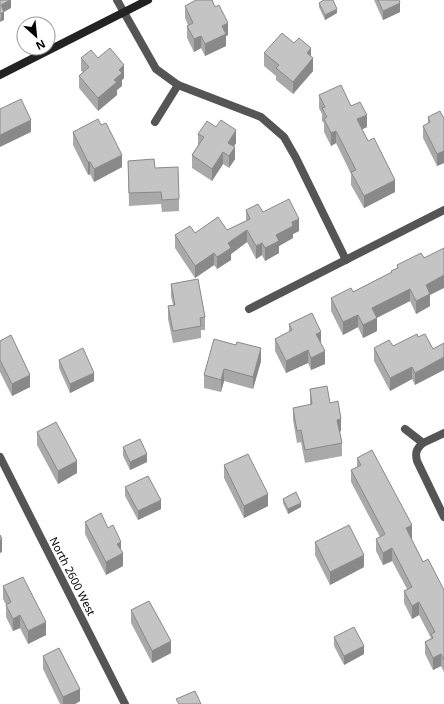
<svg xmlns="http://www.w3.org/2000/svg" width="444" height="704" viewBox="0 0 444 704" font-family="'Noto Sans',sans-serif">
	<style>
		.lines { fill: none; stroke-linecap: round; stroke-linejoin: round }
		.street { stroke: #555; stroke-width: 8 }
		.secondary { stroke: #222; stroke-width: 8 }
		.wall { fill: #a9a9a9 }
		.shaded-wall { fill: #898989 }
		.building { fill: #c4c4c4; stroke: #898989 }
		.labels { text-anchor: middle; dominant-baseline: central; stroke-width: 3.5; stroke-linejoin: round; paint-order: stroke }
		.street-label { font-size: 11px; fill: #000; stroke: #fff }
	</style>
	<rect width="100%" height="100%" fill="#fff"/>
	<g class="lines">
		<g class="street">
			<path d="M117 0 156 69 178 85 261 117 284 137 296 158 346 260"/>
			<path d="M155 122 178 85"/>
			<path d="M249 309 444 210"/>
			<path d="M405 429 423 443 444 433"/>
			<path d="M423 443C416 449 415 453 417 461L444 517"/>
			<path d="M0 457 125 704"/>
		</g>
		<path class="secondary" d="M0 75 148 0"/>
	</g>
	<g class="wall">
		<path d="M374 0H399L400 12 383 20Z"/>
		<path d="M319 3 337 13 325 20 319 7Z"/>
		<path d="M185 6 228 35 226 36V46L205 56 201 48 194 52 187 38V26L188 25 185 18Z"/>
		<path d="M264 53 311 57 313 71 293 94 276 80V76L264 66Z"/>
		<path d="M81 58H98L124 78 122 80V86L117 90V95L98 111 79 88V76L83 72 81 71Z"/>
		<path d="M319 95 351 106 367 127 362 129 395 192 364 208 351 185V174L336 143 331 146 324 132V123L322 121V114L319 108Z"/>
		<path d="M428 117H444V163L437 166 423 138V126L428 123Z"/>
		<path d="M73 132 122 167 94 182 90 174 88 175 73 145Z"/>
		<path d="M198 134 236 143 234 146 235 159 229 168 223 164 212 181 192 168V155L198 145Z"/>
		<path d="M128 161 155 168 179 199V211L162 212 161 204 129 206Z"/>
		<path d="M246 210 263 212 299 231 293 234V238L279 246V253L265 261 262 255 256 259 247 242 231 254V260L217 269 214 265 195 278 175 248V235L227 230 246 221Z"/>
		<path d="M397 265 430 295V306L416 314 410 301 377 318V331L363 338 358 327 343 335 331 311V298L353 292 391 273V271L397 268Z"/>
		<path d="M171 284 205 317V330H201V338L173 343 168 319V306L173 305 171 297Z"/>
		<path d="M289 324 321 344 325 364 311 370 308 363 286 373 275 351V339L289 332Z"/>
		<path d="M418 337 415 385 412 379 390 391 374 361V348L393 346Z"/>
		<path d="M0 341 30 387 12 396 0 372Z"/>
		<path d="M236 345 261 361 253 389 224 381 221 392 204 388V375Z"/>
		<path d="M59 360 94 381 70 393 59 368Z"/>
		<path d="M310 389 330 403 341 431 340 432 342 443V456L305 463 301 442 297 443 293 420V408L310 405Z"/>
		<path d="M37 432 77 473 58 484 37 445Z"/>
		<path d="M123 447 147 462 130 470 123 456Z"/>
		<path d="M357 458 412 538H411L423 562 444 590V672L441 666 433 670 425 654V642L431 638 419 615 412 619 404 603V591L407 589 392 561 383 565 376 551V539L380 537 351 482V470L357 467Z"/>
		<path d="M224 465 268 506 244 518 224 478Z"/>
		<path d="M125 487 161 509 138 520 125 496Z"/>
		<path d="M283 499 301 507 288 514 283 503Z"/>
		<path d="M85 522 123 566 106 575 85 534Z"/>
		<path d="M315 542 364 567 330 585 315 555Z"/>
		<path d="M3 586 46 635 28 644 20 628 13 631 6 617V605L3 599Z"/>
		<path d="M131 610 171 653 152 663 131 623Z"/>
		<path d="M334 637 364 654 344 665 334 646Z"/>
		<path d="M43 656 80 701 75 704H60L43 669Z"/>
	</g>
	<g class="shaded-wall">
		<path d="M10 0H11V8L4 12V20L0 22 1 5Z"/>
		<path d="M400 3V12L383 20V11Z"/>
		<path d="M337 9V13L325 20V15Z"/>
		<path d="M228 23V35L226 36V46L205 56V44L222 26Z"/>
		<path d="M201 36V48L194 52V39Z"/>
		<path d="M311 48V60L313 58V71L293 94V82L307 53Z"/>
		<path d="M124 65V78L122 80V86L117 90V95L98 111V98L114 80 119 70Z"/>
		<path d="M367 115V127L357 132V119Z"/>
		<path d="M31 120V132L0 147V135Z"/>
		<path d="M236 130V143L228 155V143Z"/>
		<path d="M336 131V143L331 146V133Z"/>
		<path d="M235 147V159L229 168V156Z"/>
		<path d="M444 151V163L437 166V154Z"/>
		<path d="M223 152V164L212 181V169Z"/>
		<path d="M122 155V167L94 182V169Z"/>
		<path d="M88 162H90V174L88 175Z"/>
		<path d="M395 180V192L364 208V196Z"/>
		<path d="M299 219V231L293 234V238L279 246V253L265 261V248L276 235 292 222Z"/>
		<path d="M247 230V242L231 254V260L217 269V257L228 243Z"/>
		<path d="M262 243V255L256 259V246Z"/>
		<path d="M214 253V265L195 278V266Z"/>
		<path d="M444 275V288L430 295V306L416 314V301L426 285Z"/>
		<path d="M410 289V301L372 320V308Z"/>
		<path d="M358 315V327L343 335V322Z"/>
		<path d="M377 318V331L363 338V325Z"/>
		<path d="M321 332V344L316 334Z"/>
		<path d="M261 348V361L253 389V377Z"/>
		<path d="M308 350V363L286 373V361Z"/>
		<path d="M325 351V364L311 370V358Z"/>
		<path d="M444 357V370L415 385V373Z"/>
		<path d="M412 367V379L390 391V378Z"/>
		<path d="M224 369V381L221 392V380Z"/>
		<path d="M94 373V381L70 393V384Z"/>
		<path d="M30 375V387L12 396V384Z"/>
		<path d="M341 419V431L337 432V420Z"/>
		<path d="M147 454V462L130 470V462Z"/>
		<path d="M77 461V473L58 484V471Z"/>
		<path d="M268 494V506L244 518V506Z"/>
		<path d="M161 500V509L138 520V511Z"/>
		<path d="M301 503V507L288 514V509Z"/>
		<path d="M412 525V538L406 541V528Z"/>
		<path d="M2 539V552L0 553V541Z"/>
		<path d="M121 542V554L117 544Z"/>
		<path d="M392 548V561L383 565V553Z"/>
		<path d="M123 553V566L106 575V562Z"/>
		<path d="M364 555V567L330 585V572Z"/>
		<path d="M419 602V615L412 619V606Z"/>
		<path d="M20 615V628L13 631V619Z"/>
		<path d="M46 622V635L28 644V631Z"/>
		<path d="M171 641V653L152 663V651Z"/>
		<path d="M364 646V654L344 665V656Z"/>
		<path d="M441 654V666L433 670V658Z"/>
		<path d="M80 689V701L75 704H63V697Z"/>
	</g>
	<g class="building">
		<path d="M0 0H10L1 5 4 12 0 14Z"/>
		<path d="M196 0H212L215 7 219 5 228 23 222 26 226 34 205 44 201 36 194 39 187 26 193 23 185 6Z"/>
		<path d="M324 0H333L337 9 325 15 319 3Z"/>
		<path d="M378 0H399L400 3 383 11Z"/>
		<path d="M282 33 294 43 299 38 311 48 307 53 313 58 293 82 276 68 279 65 264 53Z"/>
		<path d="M110 48 124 65 119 70 122 73 114 80 117 82 98 98 79 76 89 67 81 58 91 50 98 58Z"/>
		<path d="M341 85 351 106 360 102 367 115 357 119 368 141 374 138 395 180 364 196 351 172 356 170 336 131 331 133 324 119 327 117 322 108 325 107 319 95Z"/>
		<path d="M21 99 31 120 0 135V109Z"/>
		<path d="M440 111 443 117H444V151L437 154 423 126 430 122 428 117Z"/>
		<path d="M98 119 101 125 106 123 122 155 94 169 90 162H88L73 132Z"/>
		<path d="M221 120 236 130 228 143 235 147 229 156 223 152 212 169 192 155 204 137 198 134 207 121 216 127Z"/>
		<path d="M154 159 155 168 178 167 179 199 162 200 161 192 129 193 128 161Z"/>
		<path d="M289 199 299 219 292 222 293 226 276 235 279 241 265 248 262 243 256 246 247 230 228 243 231 248 217 257 214 253 195 266 175 235 190 226 195 233 218 217 227 230 250 219 246 210 258 204 263 212Z"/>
		<path d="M444 248V275L426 285 430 294 416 301 410 289 372 308 377 318 363 325 358 315 343 322 331 298 351 288 353 292 392 272 391 271 398 268 397 265 421 253 424 258Z"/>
		<path d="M198 279 205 317 200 318 201 326 173 331 168 306 175 305 171 284Z"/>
		<path d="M312 313 321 332 316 334 325 351 311 358 308 350 286 361 275 339 292 330 289 324Z"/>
		<path d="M417 334 418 337 425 334 433 349 444 343V357L415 373 412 367 390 378 374 348 389 340 393 346Z"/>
		<path d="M11 335 30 375 12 384 0 360V341Z"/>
		<path d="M214 339 236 345 237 342 261 348 253 377 224 369 221 380 204 375Z"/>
		<path d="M83 348 94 373 70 384 59 360Z"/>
		<path d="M327 386 330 403 338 401 341 419 337 420 342 443 305 450 301 430 297 431 293 408 312 404 310 389Z"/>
		<path d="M56 422 77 461 58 471 37 432Z"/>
		<path d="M140 439 147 454 130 462 123 447Z"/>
		<path d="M372 450 412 525 406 528 423 562 428 559 444 590V660L441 654 433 658 425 642 433 638 431 634 435 632 419 602 412 606 404 591 412 587 392 548 383 553 376 539 385 534 351 470 361 465 357 458Z"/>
		<path d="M248 454 268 494 244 506 224 465Z"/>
		<path d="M148 476 161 500 138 511 125 487Z"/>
		<path d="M296 492 301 503 288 509 283 499Z"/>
		<path d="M101 513 108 528 113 525 121 542 117 544 123 553 106 562 85 522Z"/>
		<path d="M349 525 364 555 330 572 315 542Z"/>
		<path d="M0 535 2 539 0 541Z"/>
		<path d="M23 577 46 622 28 631 20 615 13 619 6 605 11 602 3 586Z"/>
		<path d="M149 601 171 641 152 651 131 610Z"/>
		<path d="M354 627 364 646 344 656 334 637Z"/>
		<path d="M59 648 80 689 63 697 43 656Z"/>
		<path d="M195 691 201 704H179L176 699Z"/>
	</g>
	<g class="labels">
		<g class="street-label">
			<text transform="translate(73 576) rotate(63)">North 2600 West</text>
		</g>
	</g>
	<g transform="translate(36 36) rotate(153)"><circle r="19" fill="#ffffff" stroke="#999999"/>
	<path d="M0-3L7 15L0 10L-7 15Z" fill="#000000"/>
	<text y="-6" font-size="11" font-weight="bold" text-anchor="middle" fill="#000000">N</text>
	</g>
</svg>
